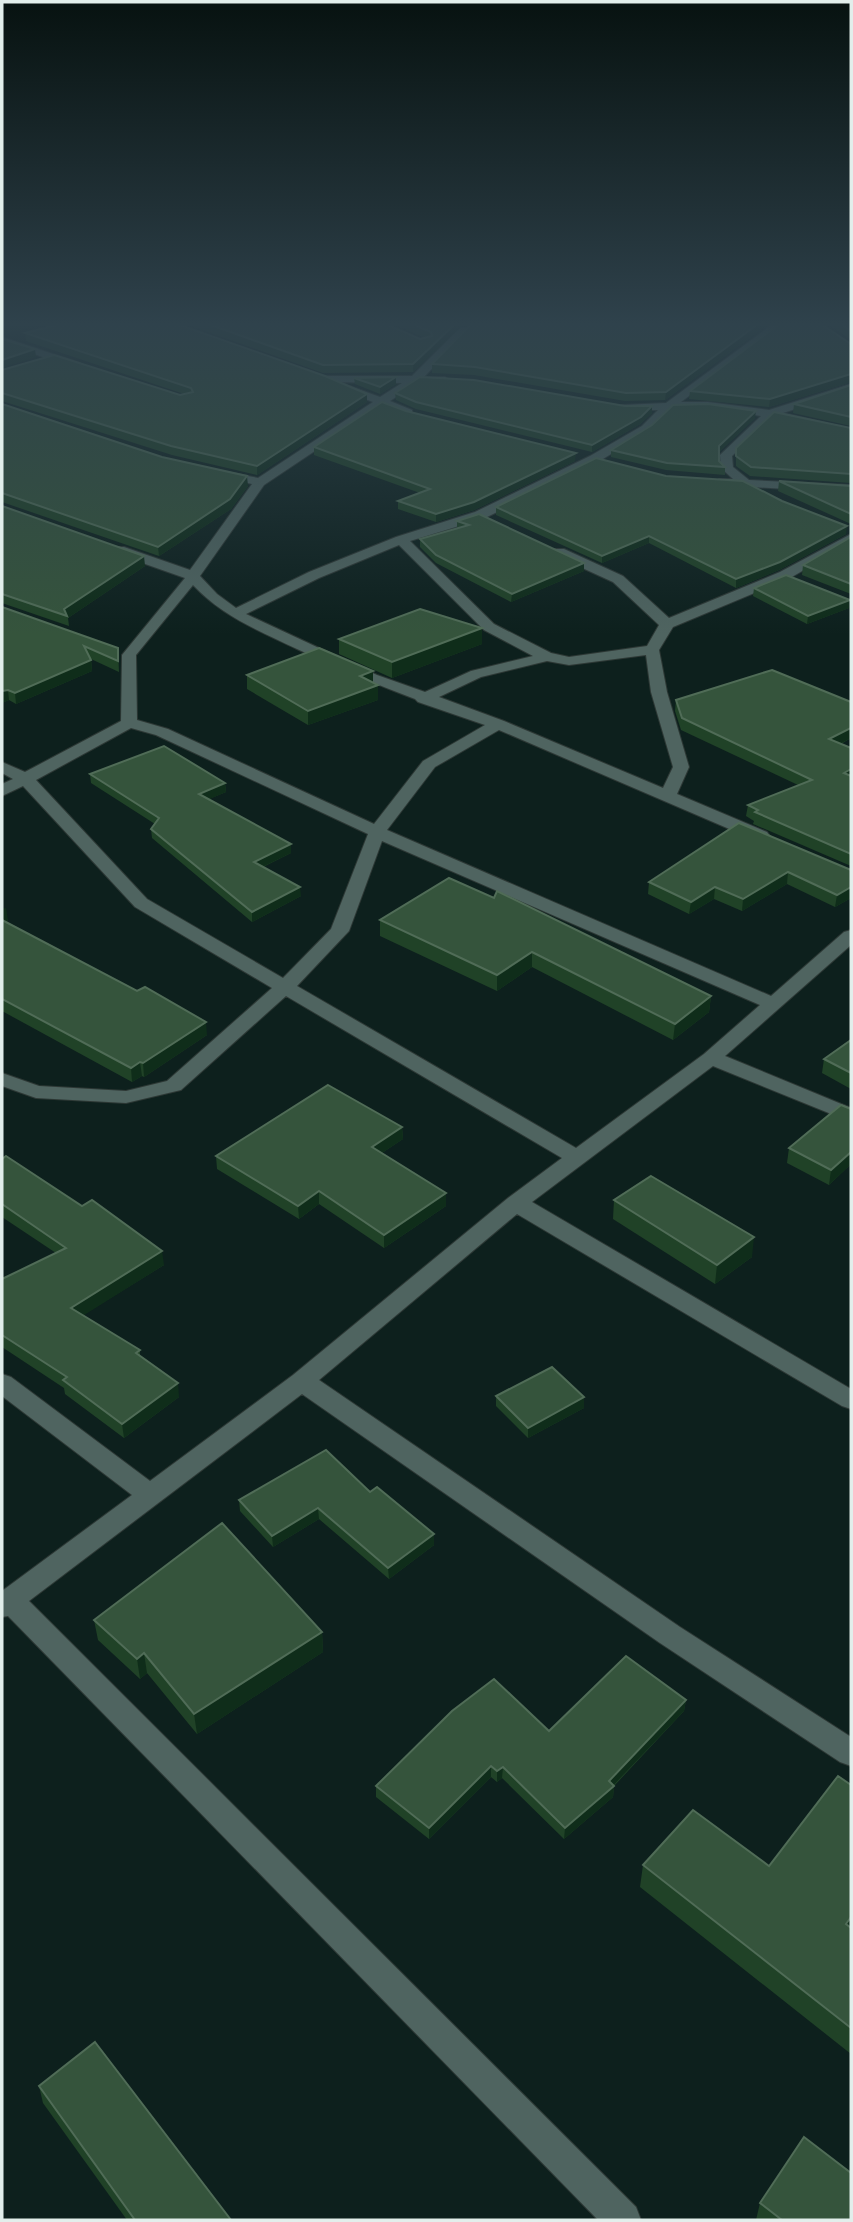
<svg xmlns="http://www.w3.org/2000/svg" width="853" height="2222" viewBox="0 0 853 2222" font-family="'Open Sans',sans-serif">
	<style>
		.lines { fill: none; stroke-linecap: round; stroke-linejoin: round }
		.minor-casing { stroke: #2d3835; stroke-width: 2 }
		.minor { fill: #4f6460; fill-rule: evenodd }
		.wall { fill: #204227 }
		.shaded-wall { fill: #0f2d1a }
		.building { fill: #35543c; stroke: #506c57; stroke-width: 2 }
	</style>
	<rect width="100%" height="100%" fill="#0d201d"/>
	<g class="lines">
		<defs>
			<g id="minor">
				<path d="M773 324H785L681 402H708L769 410 851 384V391L783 413 851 429V435L772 418 732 456 733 467 749 480 851 485V493L719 485V479H733L721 468 720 455 761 416 708 408 671 409 650 430 598 462 485 518 410 541 494 624 551 653 569 657 647 646 659 625 613 582 554 555V549H564L623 576 669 618 780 572 851 534V543L790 578 673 627 659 650 667 692 689 767 677 794 767 832 770 836 767 840H755L499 730 435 767 387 830 771 996 844 932 851 930V945L725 1056 851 1108V1122L713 1066 532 1202 851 1389V1409L842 1406 517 1214 319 1380 680 1627 851 1737V1766L840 1762 660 1643 302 1394 29 1601 636 2207 641 2220H598L8 1616 2 1617V1591L132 1495 2 1396V1374L11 1377 150 1481 293 1375 508 1198 562 1158 286 996 181 1090 126 1103 36 1098 2 1086V1073L39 1086 126 1091 167 1081 272 988 135 907 23 786 2 796V784L13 779 2 773V762L25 772 121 721 122 655 185 578 114 553V547H124L190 570 252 484 216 476V470L258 478 373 402 336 388V384H344L380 397 402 383 322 382 300 375V371L323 376H412L461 327 470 329 424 377H445L450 380 449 382 417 383 390 401 412 410V414H404L382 406 264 485 200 576 217 594 236 608 309 572 396 537 475 512 590 456 642 426 658 410H626L620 407 622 405 666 403ZM399 545 484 630 533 656 471 671 425 692 377 675 246 614 319 578ZM193 585C222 616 259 631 297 649 336 667 375 684 415 699L418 702 485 725 423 761 374 824 168 729 137 720 136 655ZM646 655 651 692 673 767 663 788 504 721 439 697 481 677 547 661 569 665ZM131 728 156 735 368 834 331 929 283 978 147 899 36 780ZM382 841 760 1005 704 1054 576 1148 297 986 349 931Z"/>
				<path d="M2 337 80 363 81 365 72 367 2 343Z"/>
			</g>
		</defs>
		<use href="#minor" class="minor-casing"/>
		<use href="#minor" class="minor"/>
	</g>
	<g class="wall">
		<path d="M186 324H386L420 339 425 338 394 324H464L413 372 323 373Z"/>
		<path d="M466 324H768L665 400 625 401 474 375 432 373V364L469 326Z"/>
		<path d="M828 324H851V340Z"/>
		<path d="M25 333 367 394V402L257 475 172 455 2 401V370L180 395 184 394 26 341Z"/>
		<path d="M851 344V382L769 407 689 399 690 391Z"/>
		<path d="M354 378 396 384 380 394 355 384Z"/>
		<path d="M851 385V426L793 413 794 404Z"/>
		<path d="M395 393 625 406H652V413L640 424 592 452 416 409 396 400Z"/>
		<path d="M2 404 248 486 231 509 159 556 2 502Z"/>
		<path d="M406 411 575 461 474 510 436 522 398 509V501L420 493 314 455V447Z"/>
		<path d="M755 418 719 452V461L725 467V475L666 470 611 457V450Z"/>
		<path d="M851 428V483L750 476 736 466V448Z"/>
		<path d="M779 481 851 486V524L778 491Z"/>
		<path d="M2 506 145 566 68 618 69 626 2 603Z"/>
		<path d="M496 507 846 534 779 570 736 588 649 543 602 563 496 515Z"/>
		<path d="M457 521 584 563V571L511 602 436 563 420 547V539L457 529Z"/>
		<path d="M851 537V594L802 575 803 565Z"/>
		<path d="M754 588 849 608 807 624 753 596Z"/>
		<path d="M2 607 118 648 119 672 91 659 92 671 16 704 9 700 2 703Z"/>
		<path d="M482 628V644L392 678 339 654V639Z"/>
		<path d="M373 671V682L378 685V700L308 725 247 689V675Z"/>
		<path d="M676 700 851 702V738L841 744 851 748V866L753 824 754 821 746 816 748 805 798 785 681 730 675 711Z"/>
		<path d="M90 774 225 783 226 792 209 799 291 844V853L263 867 301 896 252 922 152 838 151 829 155 824 91 783Z"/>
		<path d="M739 823 851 870V898L835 907 787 884 742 911 714 899 689 914 648 894 649 882Z"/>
		<path d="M449 878 711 996 709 1012 673 1040 532 967 497 991 380 936V920Z"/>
		<path d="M2 905 8 921 5 922 207 1035 144 1077 142 1076 132 1082 2 1011Z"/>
		<path d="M851 1040V1089L822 1073 824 1059Z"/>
		<path d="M851 1109V1164L829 1185 787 1163 789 1148Z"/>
		<path d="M402 1127 403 1139 382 1153 446 1193V1206L384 1248 319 1204 299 1219 217 1169 216 1156Z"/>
		<path d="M2 1159 164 1265 83 1315 140 1350V1356L179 1397 124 1438 65 1394 64 1388 2 1347V1279L56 1253 2 1217Z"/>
		<path d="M614 1200 752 1257 715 1284 613 1219Z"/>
		<path d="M496 1396 584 1397V1408L528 1438 496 1406Z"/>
		<path d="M370 1492 434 1534V1545L389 1579 319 1519 273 1547 240 1511 239 1500Z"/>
		<path d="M94 1620 322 1632 323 1652 197 1734 147 1673 140 1679 98 1640Z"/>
		<path d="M686 1700 684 1711 614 1786 613 1797 564 1839 502 1778 497 1782 491 1777 429 1839 376 1797V1786L549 1731Z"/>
		<path d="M851 1785V2054L640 1887 643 1865 769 1866Z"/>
		<path d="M39 2086 231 2220H127L43 2103Z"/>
		<path d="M760 2203 851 2220H756Z"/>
	</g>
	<g class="shaded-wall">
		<path d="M10 324H50L2 334V326Z"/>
		<path d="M455 324H464L413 372V364Z"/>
		<path d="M758 324H768L665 400 666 392Z"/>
		<path d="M35 349 36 357 2 368V360Z"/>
		<path d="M851 374V382L769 407 770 399Z"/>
		<path d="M396 377V384L380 394V387Z"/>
		<path d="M367 394V402L257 475V466Z"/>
		<path d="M652 406V413L640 424 592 452V445Z"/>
		<path d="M756 411 755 418 718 453 719 446Z"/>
		<path d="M576 453 575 461 474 510 436 522V514Z"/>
		<path d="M247 476 248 486 231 509 159 556 158 547Z"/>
		<path d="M847 526 846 534 779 570 736 588V579Z"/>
		<path d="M649 536V543L602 563V556Z"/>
		<path d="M144 556 145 566 68 618 64 609Z"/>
		<path d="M584 563V571L511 602 512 594Z"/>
		<path d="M850 600 849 608 807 624 808 616Z"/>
		<path d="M482 628V644L392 678V662Z"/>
		<path d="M91 660 92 671 16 704 15 693Z"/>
		<path d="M373 671V685L360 676Z"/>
		<path d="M378 685V700L308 725V711Z"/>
		<path d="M8 690 9 700 2 703V691Z"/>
		<path d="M851 728V738L828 750 829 739Z"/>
		<path d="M851 769V779L844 773Z"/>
		<path d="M225 783 226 792 200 803 199 794Z"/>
		<path d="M291 844V853L254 871V862Z"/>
		<path d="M788 872 787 884 742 911 743 899Z"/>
		<path d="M300 887 301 896 252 922V912Z"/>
		<path d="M715 887 714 899 689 914 691 902Z"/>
		<path d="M851 887V898L835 907 837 895Z"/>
		<path d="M6 908 8 921 2 923V909Z"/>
		<path d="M532 952V967L497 991V975Z"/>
		<path d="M711 996 709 1012 673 1040 675 1024Z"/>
		<path d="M206 1022 207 1035 144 1077 143 1063Z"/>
		<path d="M140 1062 142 1076 132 1082 131 1068Z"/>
		<path d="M402 1127 403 1139 373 1159 372 1147Z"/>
		<path d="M851 1152V1164L829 1185 831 1170Z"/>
		<path d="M319 1191V1204L299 1219 298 1206Z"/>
		<path d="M446 1193V1206L384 1248V1235Z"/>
		<path d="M754 1237 752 1257 715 1284 717 1265Z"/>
		<path d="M162 1251 164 1265 73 1322 71 1308Z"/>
		<path d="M178 1383 179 1397 124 1438 122 1424Z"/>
		<path d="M584 1397V1408L528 1438V1428Z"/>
		<path d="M318 1508 319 1519 273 1547 272 1536Z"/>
		<path d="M434 1534V1545L389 1579 388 1568Z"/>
		<path d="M322 1632 323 1652 197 1734 194 1714Z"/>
		<path d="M144 1653 147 1673 140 1679 137 1659Z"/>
		<path d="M686 1700 684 1711 608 1791 614 1786 613 1797 564 1839 565 1828Z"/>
		<path d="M491 1766V1777L429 1839V1828Z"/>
		<path d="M503 1767 502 1778 497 1782V1771Z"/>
		<path d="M851 1917V1931L846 1924Z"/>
	</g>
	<g class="building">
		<path d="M61 324H177L325 376 367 394 257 466 171 446 2 393V370L54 355 180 395 193 392 191 388 25 333Z"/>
		<path d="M208 324H386L420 339 432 336 431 332 412 324H455L413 364 323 365Z"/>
		<path d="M471 324H758L666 392 626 393 475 367 432 364Z"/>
		<path d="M779 324H821L851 344V374L770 399 690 391Z"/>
		<path d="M841 324H851V331Z"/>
		<path d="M2 339 35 349 2 360Z"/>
		<path d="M396 377 380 387 354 378Z"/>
		<path d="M420 377 474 380 625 406H652L641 417 592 445 416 402 395 393Z"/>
		<path d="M851 385V417L794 404Z"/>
		<path d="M382 402 406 411 576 453 474 502 436 514 398 501 430 489 314 447Z"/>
		<path d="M2 404 162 457 247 476 230 499 158 547 2 493Z"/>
		<path d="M708 404 756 411 719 446V461L725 467 667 463 611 450 652 425 673 405Z"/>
		<path d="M774 412 851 428V474L751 467 736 456V448Z"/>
		<path d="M596 458 666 476 743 481 782 501 847 526 780 562 736 579 649 536 602 556 496 507Z"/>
		<path d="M779 481 851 486V514Z"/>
		<path d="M2 506 144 556 64 609 67 616 2 594Z"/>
		<path d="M479 514 584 563 512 594 436 555 420 539 469 525 457 521Z"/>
		<path d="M851 537V584L803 565Z"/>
		<path d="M786 575 850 600 808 616 754 588Z"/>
		<path d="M2 607 118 648V661L84 646 91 660 15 693 8 690 2 691Z"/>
		<path d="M420 609 482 628 392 662 339 639Z"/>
		<path d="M319 648 373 671 360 676 378 685 308 711 247 675Z"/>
		<path d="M772 670 851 702V728L829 739 851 748V769L844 773 851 776V854L755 812 758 810 748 805 812 780 682 718 676 700Z"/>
		<path d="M164 746 225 783 199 794 291 844 254 862 300 887 252 912 151 829 159 818 90 774Z"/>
		<path d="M739 823 851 870V887L837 895 788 872 743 899 715 887 691 902 649 882Z"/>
		<path d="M449 878 494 898 497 891 711 996 675 1024 532 952 497 975 380 920Z"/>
		<path d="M2 920 137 991 145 987 206 1022 143 1063 140 1062 131 1068 2 999Z"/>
		<path d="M851 1040V1073L824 1059Z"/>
		<path d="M328 1085 402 1127 372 1147 446 1193 384 1235 319 1191 298 1206 216 1156Z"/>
		<path d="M841 1105 851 1109V1152L831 1170 789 1148Z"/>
		<path d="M6 1156 82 1206 92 1200 162 1251 71 1308 140 1350 136 1353 178 1383 122 1424 63 1380 67 1377 2 1335V1279L66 1248 2 1204V1159Z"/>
		<path d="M651 1176 754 1237 717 1265 614 1200Z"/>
		<path d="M552 1367 584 1397 528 1428 496 1396Z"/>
		<path d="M326 1450 370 1492 377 1487 434 1534 388 1568 318 1508 272 1536 239 1500Z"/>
		<path d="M222 1523 322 1632 194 1714 144 1653 137 1659 94 1620Z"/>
		<path d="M626 1656 686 1700 609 1781 614 1786 565 1828 503 1767 497 1771 491 1766 429 1828 376 1786 452 1711 494 1679 549 1731Z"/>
		<path d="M838 1776 851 1785V1917L846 1924 851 1928V2028L643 1865 693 1810 769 1866Z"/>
		<path d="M95 2042 231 2220H135L39 2086Z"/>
		<path d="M804 2137 851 2173V2220H782L760 2203Z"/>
	</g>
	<linearGradient id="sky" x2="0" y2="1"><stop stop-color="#071210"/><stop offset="0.51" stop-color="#2f424c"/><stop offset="1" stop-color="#2f424c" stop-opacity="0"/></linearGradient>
	<rect width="853" height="635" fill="url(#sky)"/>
	<rect width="853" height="2222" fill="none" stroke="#e2eeeb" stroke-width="7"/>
</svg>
